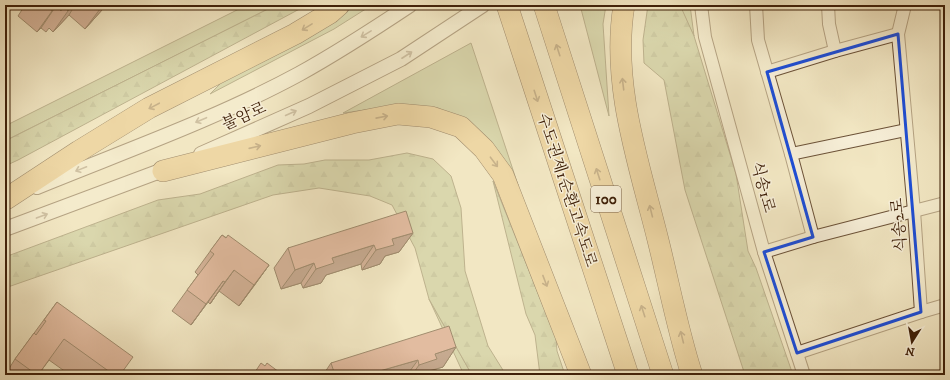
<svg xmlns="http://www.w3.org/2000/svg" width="950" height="380" viewBox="0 0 950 380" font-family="'IM FELL DW Pica','Noto Serif KR',serif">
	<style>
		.green { fill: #bdc492; stroke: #7e724e }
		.forest { fill: url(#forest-firs); stroke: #7e724e }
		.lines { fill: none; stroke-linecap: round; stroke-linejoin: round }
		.minor-casing { stroke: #6c5238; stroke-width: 14 }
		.tertiary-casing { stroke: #6c5238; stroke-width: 16 }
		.motorway-casing { stroke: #3f2009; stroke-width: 22 }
		.minor { stroke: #f7efd8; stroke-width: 12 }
		.tertiary { stroke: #f7efd8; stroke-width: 14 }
		.motorway { stroke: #e9c482; stroke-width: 21 }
		.wall { fill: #b17566; stroke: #3f2009 }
		.shaded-wall { fill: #905f53; stroke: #3f2009 }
		.building { fill: #ce8877; stroke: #3f2009 }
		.oneway { stroke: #947246 }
		.oneway2 { stroke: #a4927b }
		.marked { fill: none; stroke: #1d4ed8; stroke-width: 3; stroke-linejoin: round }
		.labels { text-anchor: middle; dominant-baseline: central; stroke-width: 3; stroke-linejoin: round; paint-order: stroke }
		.shield { fill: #f7efd8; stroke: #765e47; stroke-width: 1 }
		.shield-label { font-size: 15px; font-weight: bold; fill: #3f2009 }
		.street-label { font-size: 16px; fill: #3f2009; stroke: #f7efd8 }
	</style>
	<defs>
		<pattern id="forest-firs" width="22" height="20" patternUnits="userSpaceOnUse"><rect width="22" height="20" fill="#bdc492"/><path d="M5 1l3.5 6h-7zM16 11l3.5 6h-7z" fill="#a4a87d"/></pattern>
	</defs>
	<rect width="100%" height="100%" fill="#f2e7c3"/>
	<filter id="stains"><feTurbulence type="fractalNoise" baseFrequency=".005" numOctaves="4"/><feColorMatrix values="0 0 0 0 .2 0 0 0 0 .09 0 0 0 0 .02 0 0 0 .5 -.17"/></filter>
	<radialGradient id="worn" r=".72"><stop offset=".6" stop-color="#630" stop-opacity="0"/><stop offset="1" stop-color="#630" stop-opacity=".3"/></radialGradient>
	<g class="green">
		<path d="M247 5H276L5 141V126Z"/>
		<path d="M350 5H372L334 29 210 94 222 82 346 9Z"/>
		<path d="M580 5H606L603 24 609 116Z"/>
		<path d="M680 5H690L694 36 680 7Z"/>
		<path d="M471 43 518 185 508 166 467 122 438 108 402 105 343 113Z"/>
		<path d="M429 299 472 375H464Z"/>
	</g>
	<g class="forest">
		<path d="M276 5H307L18 160 5 166V141Z"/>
		<path d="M648 5H680L694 36 736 174 748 251 756 268 793 375H745L685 190 664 80 644 63 643 40Z"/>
		<path d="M407 153 433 159 451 176 461 208 465 271 488 346 506 375H472L429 299 415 248 392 205 370 196 319 188 273 195 5 288V257L158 200 200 194 278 165 304 164 325 160H369Z"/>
		<path d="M493 181 556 338 557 351 565 375H540L535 335 526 314Z"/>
	</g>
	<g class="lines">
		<defs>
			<g id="minor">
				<path d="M701 5 705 37 764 252 804 375"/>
				<path d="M756 5 758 40 791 154 813 237"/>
				<path d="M828 5 829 24 835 51"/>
				<path d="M767 72 835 51 898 34"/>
				<path d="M791 154 906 130"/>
				<path d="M764 252 813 237 945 203"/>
				<path d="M921 312 945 305"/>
				<path d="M797 353 921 312 914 211 898 34 905 5"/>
			</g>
			<g id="tertiary">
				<path d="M201 154 309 106 401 59 483 5"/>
				<path d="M37 187C125 151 216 119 299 74 337 53 374 29 410 5"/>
				<path d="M5 229 171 167"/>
			</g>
			<g id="motorway">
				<path d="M507 5 628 375"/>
				<path d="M544 5 663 375"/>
				<path d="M624 5C611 85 639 163 658 240 669 284 678 332 692 375"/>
				<path d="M163 171 352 123 398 114 431 117 461 127 484 149 503 175 581 375"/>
				<path d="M6 199 79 151 149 108 295 34 330 13 339 5"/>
			</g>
		</defs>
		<use href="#minor" class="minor-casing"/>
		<use href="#tertiary" class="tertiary-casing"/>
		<use href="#motorway" class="motorway-casing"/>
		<use href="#minor" class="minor"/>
		<use href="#tertiary" class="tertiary"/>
		<use href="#motorway" class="motorway"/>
	</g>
	<g class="wall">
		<path d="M25 5H105L102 10 85 29 69 15 53 32 49 28 46 32 41 28 37 32 18 16Z"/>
		<path d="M413 233 399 252 385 256 380 264 362 270 361 264 326 275 321 283 303 288 301 283 281 289 274 268 288 248Z"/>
		<path d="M222 235 269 265 239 306 219 291 210 304 208 302 191 325 172 311 198 275 195 272Z"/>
		<path d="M57 302 120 375H70L49 360 38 375H5L15 359Z"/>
		<path d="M456 347 443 367 429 371 426 375H323L331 363Z"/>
	</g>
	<g class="shaded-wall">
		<path d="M73 5H75L69 15 53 32 68 11Z"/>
		<path d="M103 5H105L102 10 85 29Z"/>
		<path d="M56 6 41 28 37 32 52 11Z"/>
		<path d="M413 233 399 252 385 256 380 264 362 270 376 250 392 239Z"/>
		<path d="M374 245 361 264 326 275 321 283 303 288 316 269 332 258Z"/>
		<path d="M314 263 301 283 281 289 295 270Z"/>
		<path d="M269 265 254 286 239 306 254 285Z"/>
		<path d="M234 270 219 291 210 304 225 282Z"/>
		<path d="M223 281 208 302 191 325 206 304Z"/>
		<path d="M456 347 443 367 429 371 426 375H412L419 365 435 354Z"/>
		<path d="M418 360 407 375H374L376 372Z"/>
	</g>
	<g class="building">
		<path d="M45 5H73L68 11 64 7 61 11 56 6 52 11Z"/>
		<path d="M97 5H103L100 8Z"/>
		<path d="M406 211 413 233 392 239 394 245 376 250 374 245 332 258 334 263 316 269 314 263 295 270 288 248Z"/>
		<path d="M222 235 226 238 228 235 269 265 254 285 234 270 225 282 223 281 206 304 187 290 214 254 210 251Z"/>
		<path d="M57 302 133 357 120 375H114L64 339 38 375H37L15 359 34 333 36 335 46 321 44 320Z"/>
		<path d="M449 326 456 347 435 354 437 359 419 365 418 360 376 372 377 375H335L331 363Z"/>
		<path d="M261 363 265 366 267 363 283 375H253Z"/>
	</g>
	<defs><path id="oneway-shaft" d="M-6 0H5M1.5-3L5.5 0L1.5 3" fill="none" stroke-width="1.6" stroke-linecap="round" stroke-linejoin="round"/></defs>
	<g class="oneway">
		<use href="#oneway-shaft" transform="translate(307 27) rotate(148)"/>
		<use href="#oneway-shaft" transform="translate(558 50) rotate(-108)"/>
		<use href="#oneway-shaft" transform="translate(623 84) rotate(-97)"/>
		<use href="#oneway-shaft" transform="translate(536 96) rotate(72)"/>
		<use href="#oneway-shaft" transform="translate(154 106) rotate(152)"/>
		<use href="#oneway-shaft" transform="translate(382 117) rotate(-11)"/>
		<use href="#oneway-shaft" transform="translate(255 147) rotate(-13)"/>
		<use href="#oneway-shaft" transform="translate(494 162) rotate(53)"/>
		<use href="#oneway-shaft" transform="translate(598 174) rotate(-108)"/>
		<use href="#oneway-shaft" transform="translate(651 211) rotate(-104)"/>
		<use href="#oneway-shaft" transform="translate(545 281) rotate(69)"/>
		<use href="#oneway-shaft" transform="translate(643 311) rotate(-108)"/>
		<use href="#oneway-shaft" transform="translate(682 337) rotate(-104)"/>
	</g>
	<g class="oneway2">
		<use href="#oneway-shaft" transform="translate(366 34) rotate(149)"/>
		<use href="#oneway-shaft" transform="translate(407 55) rotate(-33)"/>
		<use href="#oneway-shaft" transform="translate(291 113) rotate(-24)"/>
		<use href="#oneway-shaft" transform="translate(201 120) rotate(157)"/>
		<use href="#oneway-shaft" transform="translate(81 169) rotate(158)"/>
		<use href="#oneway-shaft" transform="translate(42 216) rotate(-20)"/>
	</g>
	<path d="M0 0H950V380H0ZM898 34 921 312 797 353 764 252 813 237 767 72Z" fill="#f2e7c3" fill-opacity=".55" fill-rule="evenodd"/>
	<path class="marked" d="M898 34 921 312 797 353 764 252 813 237 767 72Z"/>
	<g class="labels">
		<rect class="shield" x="591" y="186" width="30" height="26" rx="3"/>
		<g class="shield-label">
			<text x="606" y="199">100</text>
		</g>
		<g class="street-label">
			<text transform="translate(244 116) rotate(-24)">불암로</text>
			<text transform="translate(763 187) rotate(75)">식송1로</text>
			<text transform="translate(567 190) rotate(72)">수도권제1순환고속도로</text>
			<text transform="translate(899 225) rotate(-95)">식송2로</text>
		</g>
	</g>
	<rect width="950" height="380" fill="none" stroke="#f2e7c3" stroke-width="20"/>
	<rect x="6" y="6" width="938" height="368" fill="none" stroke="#3f2009" stroke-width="2"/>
	<rect x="10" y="10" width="930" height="360" fill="none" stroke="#3f2009"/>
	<g transform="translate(912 342) rotate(191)" stroke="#f7efd8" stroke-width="3" paint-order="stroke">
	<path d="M0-3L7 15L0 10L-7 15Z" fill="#3f2009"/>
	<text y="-6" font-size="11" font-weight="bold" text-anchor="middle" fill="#3f2009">N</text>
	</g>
	<rect width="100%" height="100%" filter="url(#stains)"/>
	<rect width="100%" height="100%" fill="url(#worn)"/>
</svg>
